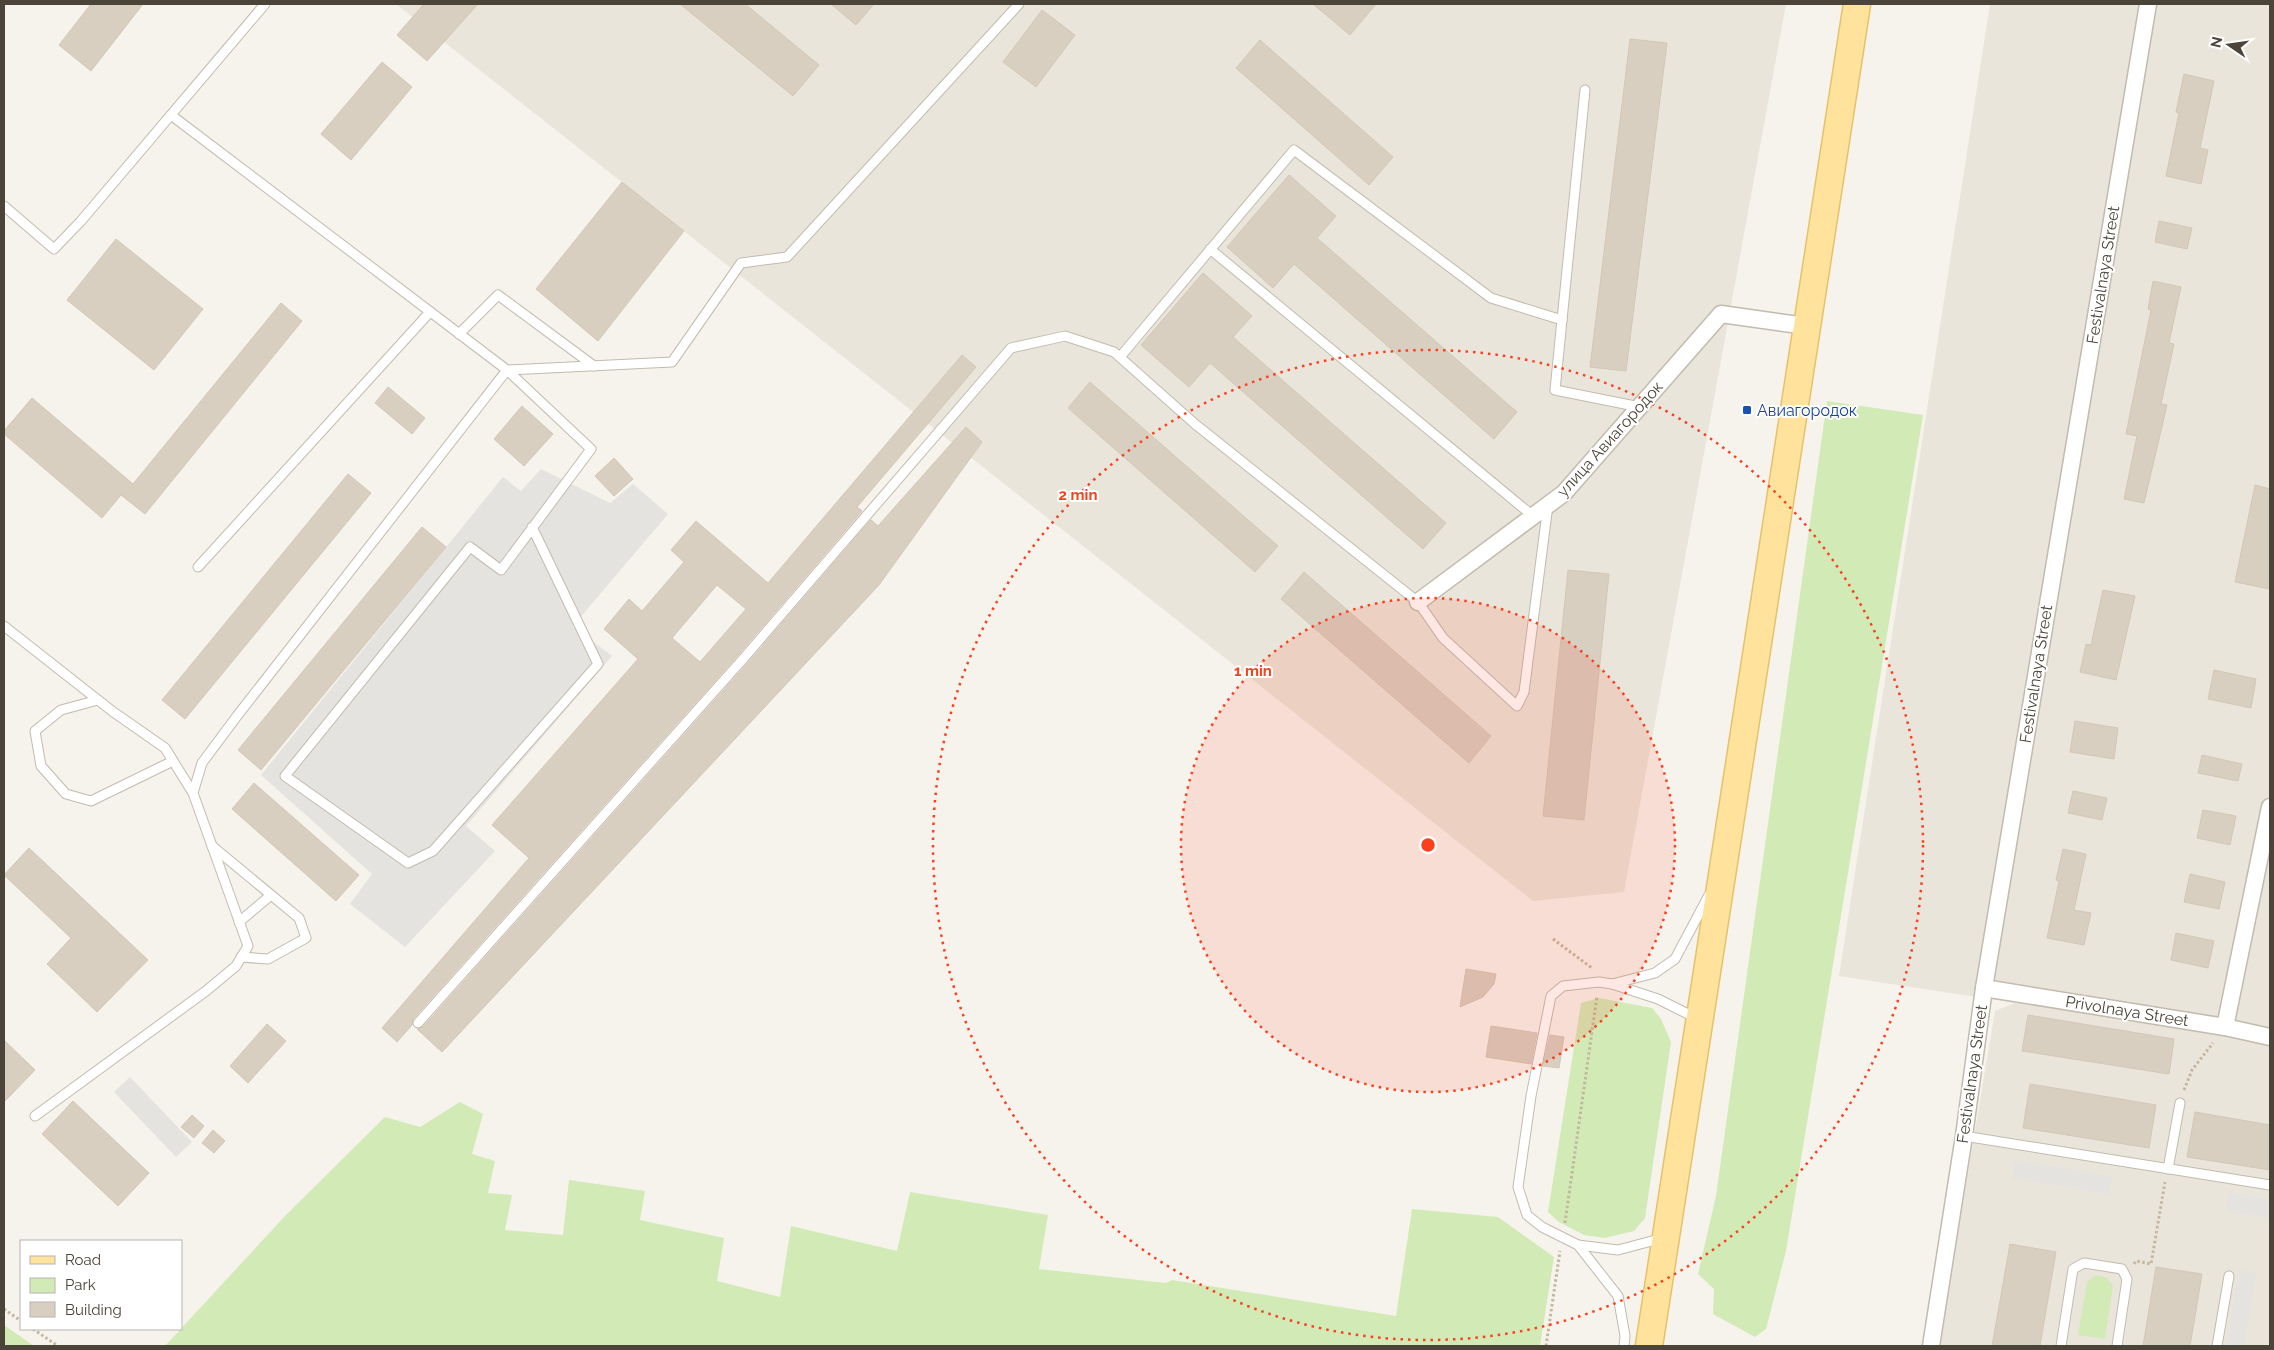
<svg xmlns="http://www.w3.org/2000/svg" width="2274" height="1350" viewBox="0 0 2274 1350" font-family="Raleway,sans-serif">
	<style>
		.residential { fill: #eae5da }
		.green { fill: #d2eab5 }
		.parking { fill: #e5e3e0 }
		.building { fill: #d8cfc1; stroke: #d3c7b4; fill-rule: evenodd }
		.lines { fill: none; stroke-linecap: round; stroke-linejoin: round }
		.lane-casing { stroke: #c2bbae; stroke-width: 11 }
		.street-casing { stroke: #c2bbae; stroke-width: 19 }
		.primary-casing { stroke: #e6c16a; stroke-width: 29 }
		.path { stroke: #c4b79f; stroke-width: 3; stroke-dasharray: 2.5 2.5; stroke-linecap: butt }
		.lane { stroke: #fff; stroke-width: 9 }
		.street { stroke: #fff; stroke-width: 16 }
		.primary { stroke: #ffe39c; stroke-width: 26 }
		.ring { fill: none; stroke: #fc3f1d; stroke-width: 2.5; stroke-dasharray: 2.5 5 }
		.transit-dot { fill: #1a4fb4; stroke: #fff; stroke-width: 2 }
		.labels { text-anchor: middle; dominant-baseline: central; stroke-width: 4; stroke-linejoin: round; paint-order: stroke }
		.street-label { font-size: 16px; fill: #4b4439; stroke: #fff }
		.transit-label { font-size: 16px; fill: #164399; stroke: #fff; text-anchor: start }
		.centre { fill: #fc3f1d; stroke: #fff; stroke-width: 2.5 }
		.ring-label { font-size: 15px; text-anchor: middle; font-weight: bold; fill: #fc3f1d; stroke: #fff; stroke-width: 4; stroke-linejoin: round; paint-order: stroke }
	</style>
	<rect width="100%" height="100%" fill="#f6f3ec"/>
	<g class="residential">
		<path d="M396 4H1786L1624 892 1533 901Z"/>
		<path d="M1990 4H2270V1346H1939L1995 1011 2015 1003 1839 976Z"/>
	</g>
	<g class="green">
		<path d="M1827 401 1923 415 1786 1251 1766 1329 1755 1337 1713 1314 1714 1289 1698 1274 1716 1196Z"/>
		<path d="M1599 998 1652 1008 1661 1019 1671 1042 1645 1218 1634 1231 1605 1238 1584 1235 1559 1222 1548 1212 1581 1003Z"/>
		<path d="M460 1102 483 1114 472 1154 495 1161 488 1193 512 1195 505 1230 563 1235 569 1180 645 1191 640 1220 724 1238 717 1281 780 1297 791 1226 897 1251 910 1192 1048 1215 1039 1269 1166 1283 1172 1280 1396 1316 1412 1209 1498 1217 1554 1257 1540 1346H165L285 1216 385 1117 420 1127Z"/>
		<path d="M2096 1275 2107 1278 2113 1286 2105 1339 2078 1335 2087 1282Z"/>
		<path d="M4 1325 34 1346H4Z"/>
	</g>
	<g class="parking">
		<path d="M541 469 610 503 633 484 668 514 573 626 612 656 466 826 495 851 405 947 350 904 372 874 261 775 503 477 521 491Z"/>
		<path d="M130 1077 192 1142 176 1157 114 1092Z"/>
		<path d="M2015 1160 2112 1176 2109 1194 2012 1178Z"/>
		<path d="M2229 1193 2270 1199V1218L2226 1211Z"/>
		<path d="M2239 1270 2256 1273 2244 1346H2226Z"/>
	</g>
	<g class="building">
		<path d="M91 4H143L91 71 59 45Z"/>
		<path d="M424 4H478L427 61 397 35Z"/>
		<path d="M680 4H745L819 65 793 96Z"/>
		<path d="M831 4H874L856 25Z"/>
		<path d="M1313 4H1376L1350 35Z"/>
		<path d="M1042 10 1075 35 1036 87 1003 62Z"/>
		<path d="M1630 39 1667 43 1626 371 1590 367Z"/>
		<path d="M1260 40 1393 157 1369 185 1236 68Z"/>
		<path d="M382 62 412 87 351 160 321 134Z"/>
		<path d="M2184 74 2214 81 2200 148 2208 150 2201 184 2166 176 2179 113 2176 112Z"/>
		<path d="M1289 175 1336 216 1317 238 1517 412 1494 439 1294 264 1273 288 1227 247Z"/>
		<path d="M622 182 684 231 598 341 536 289Z"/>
		<path d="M2159 221 2192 228 2187 249 2155 242Z"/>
		<path d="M116 239 203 309 154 370 67 300Z"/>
		<path d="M1203 273 1252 316 1233 337 1446 523 1423 549 1210 363 1189 387 1141 345Z"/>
		<path d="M2153 281 2181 287 2169 343 2174 344 2161 404 2167 405 2144 503 2124 499 2137 436 2126 434 2151 310 2148 309Z"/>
		<path d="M281 303 302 321 145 514 121 495 102 518 4 434V431L32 398 133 484Z"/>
		<path d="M962 355 976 367 857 507 862 511 738 655 413 1019 412 1025 397 1042 382 1028 529 858 492 825 638 659 604 629 629 599 642 611 684 562 671 550 696 521 768 583ZM717 585 746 609 700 662 672 638Z"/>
		<path d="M1090 382 1278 546 1255 572 1068 408Z"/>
		<path d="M388 387 425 418 412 434 375 403Z"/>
		<path d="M522 406 553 434 524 466 494 439Z"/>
		<path d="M966 427 982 442 879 585 442 1052 417 1029 423 1027 748 663 871 520 878 526Z"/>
		<path d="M614 458 633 479 614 496 595 476Z"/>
		<path d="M348 474 371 493 185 719 162 700Z"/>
		<path d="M2255 485 2270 489V589L2235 582Z"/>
		<path d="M422 527 446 547 261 770 238 750Z"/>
		<path d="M1568 570 1609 574 1584 820 1543 816Z"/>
		<path d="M1304 572 1491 736 1469 763 1281 599Z"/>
		<path d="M2103 590 2135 596 2116 680 2080 672 2086 644 2091 645Z"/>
		<path d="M2214 670 2256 679 2251 708 2208 699Z"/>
		<path d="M2075 721 2118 728 2114 759 2070 752Z"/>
		<path d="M2202 755 2242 764 2238 781 2198 773Z"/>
		<path d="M254 783 359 875 336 901 232 809Z"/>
		<path d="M2073 791 2107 798 2102 820 2068 813Z"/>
		<path d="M2203 810 2236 816 2230 845 2197 838Z"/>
		<path d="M29 848 148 960 97 1012 47 964 71 938 4 875Z"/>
		<path d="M2063 849 2086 854 2074 910 2091 913 2084 945 2047 938 2059 881 2056 880Z"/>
		<path d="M2190 874 2225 882 2219 909 2184 902Z"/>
		<path d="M2176 933 2214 941 2208 968 2171 960Z"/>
		<path d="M1466 969 1496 974 1494 984 1483 997 1460 1007Z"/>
		<path d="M2028 1015 2174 1039 2169 1074 2022 1051Z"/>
		<path d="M267 1024 286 1041 248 1083 230 1066Z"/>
		<path d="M1491 1026 1537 1033 1531 1064 1486 1057Z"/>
		<path d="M1550 1035 1564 1037 1559 1068 1543 1066Z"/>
		<path d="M4 1040 35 1070 4 1102Z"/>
		<path d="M2030 1084 2156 1105 2149 1148 2023 1128Z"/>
		<path d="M73 1101 149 1173 118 1206 42 1134Z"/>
		<path d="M2195 1112 2270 1125V1170L2187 1157Z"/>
		<path d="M192 1115 204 1126 194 1138 181 1127Z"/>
		<path d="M213 1130 225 1141 214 1153 202 1143Z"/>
		<path d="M2010 1244 2056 1252 2040 1346H1992Z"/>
		<path d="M2156 1267 2202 1274 2190 1346H2143Z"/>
	</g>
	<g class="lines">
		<defs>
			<g id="lane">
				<path d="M1585 90 1555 390 1640 407"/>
				<path d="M171 115 507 370 591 449 501 570 470 547 285 776 408 863 433 851 598 664 532 527"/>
				<path d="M4 206 54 249 81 221 265 4"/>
				<path d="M1210 249 1533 516"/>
				<path d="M459 334 498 295 594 366"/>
				<path d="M1120 357 1294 150 1491 298 1562 320"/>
				<path d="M198 567 430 312"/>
				<path d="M4 626 112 711 165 748 193 793 248 946 236 966 206 991 35 1116"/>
				<path d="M98 700 61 710 35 731 41 766 66 794 91 801 173 761"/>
				<path d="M193 793 202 763 237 716 507 370 672 362 741 263 787 257 1019 4"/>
				<path d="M212 846 299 918 306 938 268 959 241 957"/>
				<path d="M239 922 271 895"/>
				<path d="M1612 984 1655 973 1675 959 1709 895"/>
				<path d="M418 1023 743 659 1011 348 1065 336 1114 352 1195 424 1418 602 1443 638 1517 706 1524 692 1548 505"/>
				<path d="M1964 1136 2270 1185"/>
				<path d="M2168 1169 2180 1103"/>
				<path d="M1578 1245 1618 1250 1663 1238"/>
				<path d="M1624 1346 1625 1336 1618 1296 1578 1245 1542 1227 1527 1215 1518 1187 1531 1096 1551 996 1563 986 1599 982 1612 984 1658 999 1698 1019"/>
				<path d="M2061 1346 2073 1269 2084 1263 2122 1269 2127 1279 2117 1346"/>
				<path d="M2217 1346 2229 1276"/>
			</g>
			<g id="street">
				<path d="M1418 602 1564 493 1721 314 1806 326"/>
				<path d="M1984 988 2225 1027 2270 1037"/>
				<path d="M2225 1027 2270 807"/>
				<path d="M1931 1346 1964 1136 1984 988 2148 4"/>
			</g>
			<path id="primary" d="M1649 1346 1857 4"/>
		</defs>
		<use href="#lane" class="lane-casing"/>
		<use href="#street" class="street-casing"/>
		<use href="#primary" class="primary-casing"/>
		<g class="path">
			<path d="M1553 939 1592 968"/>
			<path d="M2184 1090 2192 1070 2213 1043"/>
			<path d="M1565 1223 1597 996"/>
			<path d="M2134 1264 2136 1261 2151 1264 2165 1182"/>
			<path d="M4 1309 21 1321"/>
			<path d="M33 1329 58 1346"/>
			<path d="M1546 1346 1560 1251"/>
		</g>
		<use href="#lane" class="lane"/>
		<use href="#street" class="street"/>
		<use href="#primary" class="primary"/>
	</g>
	<circle cx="1428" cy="845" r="247" fill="#fc3f1d" fill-opacity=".12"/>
	<g class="ring">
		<circle cx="1428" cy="845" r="247"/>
		<circle cx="1428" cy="845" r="495"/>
	</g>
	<rect class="transit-dot" x="1742" y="405" width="10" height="10" rx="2.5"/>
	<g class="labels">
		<g class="street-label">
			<text transform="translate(2103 275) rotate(-81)">Festivalnaya Street</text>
			<text transform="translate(1610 439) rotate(-48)">улица Авиагородок</text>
			<text transform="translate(2036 674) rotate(-81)">Festivalnaya Street</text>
			<text transform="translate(2127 1011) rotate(9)">Privolnaya Street</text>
			<text transform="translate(1972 1074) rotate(-82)">Festivalnaya Street</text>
		</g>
		<g class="transit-label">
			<text x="1757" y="410">Авиагородок</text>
		</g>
	</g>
	<circle cx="1428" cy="845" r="8" class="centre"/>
	<g class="ring-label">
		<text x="1078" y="500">2 min</text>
		<text x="1253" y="676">1 min</text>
	</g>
	<rect width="2274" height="1350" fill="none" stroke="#4b4439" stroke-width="10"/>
	<rect x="20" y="1240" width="162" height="90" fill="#ffffff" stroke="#b7b4b0"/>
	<rect x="30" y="1256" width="25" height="8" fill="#ffe39c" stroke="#b7b4b0"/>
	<text x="65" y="1265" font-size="15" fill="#4b4439">Road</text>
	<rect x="30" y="1278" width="25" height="15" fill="#d2eab5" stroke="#b7b4b0"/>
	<text x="65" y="1290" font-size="15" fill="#4b4439">Park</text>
	<rect x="30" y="1302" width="25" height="15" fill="#d8cfc1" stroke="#b7b4b0"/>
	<text x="65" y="1315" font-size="15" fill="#4b4439">Building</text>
	<g transform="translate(2229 45) rotate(283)" stroke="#ffffff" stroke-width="4" paint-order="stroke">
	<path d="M0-4L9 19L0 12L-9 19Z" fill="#4b4439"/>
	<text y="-8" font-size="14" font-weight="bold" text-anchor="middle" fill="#4b4439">N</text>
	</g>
</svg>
